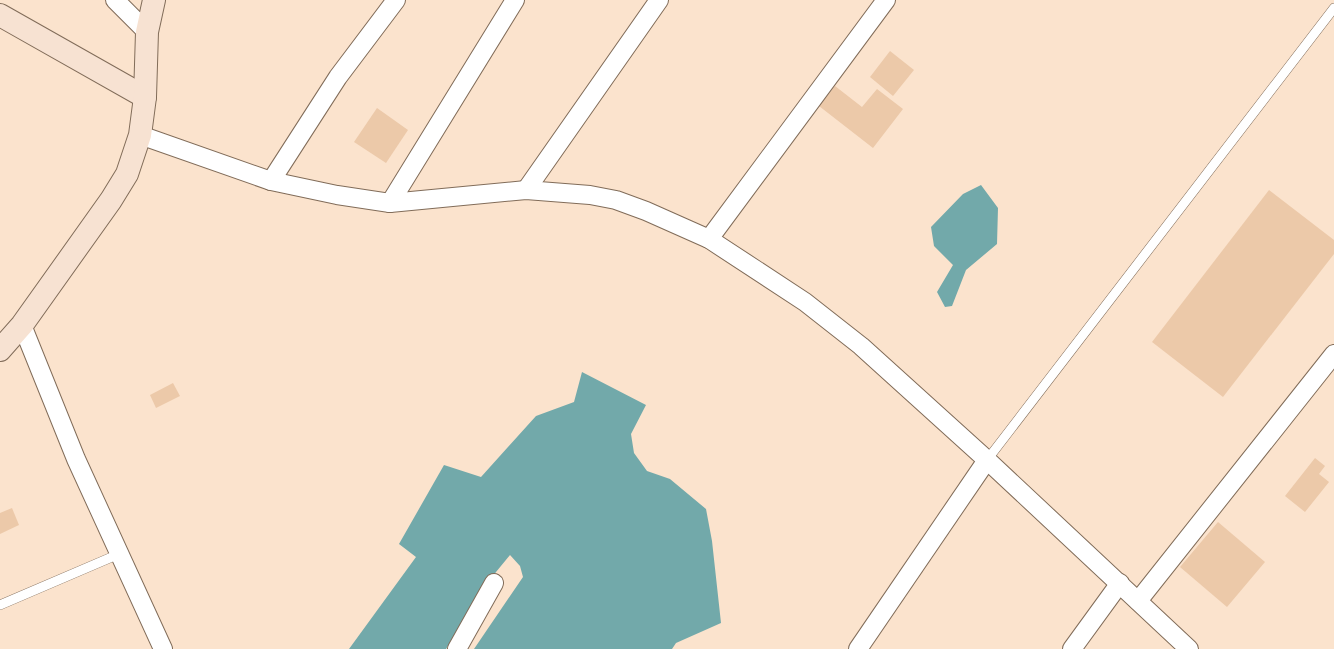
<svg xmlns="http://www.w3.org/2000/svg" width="1334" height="649" viewBox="0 0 1334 649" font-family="Lato,sans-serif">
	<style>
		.water { fill: #72a9aa }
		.building { fill: #ecc9a9 }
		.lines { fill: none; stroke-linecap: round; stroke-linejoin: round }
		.lane-casing { stroke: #816c59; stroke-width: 10 }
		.street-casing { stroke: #816c59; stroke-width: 20 }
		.secondary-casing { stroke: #816c59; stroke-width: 24 }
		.lane { stroke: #fff; stroke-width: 9 }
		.street { stroke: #fff; stroke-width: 18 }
		.secondary { stroke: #f7e2d2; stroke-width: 22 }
	</style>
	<rect width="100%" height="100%" fill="#fbe3cd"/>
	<g class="water">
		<path d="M981 185 998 208 997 244 966 270 952 306 945 307 937 292 953 265 934 246 931 227 963 194Z"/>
		<path d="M582 372 646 405 631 434 634 453 647 471 670 479 706 509 712 541 721 623 676 643 672 649H474L523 577 520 566 510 555 496 572 446 649H349L416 557 399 544 444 465 481 477 536 416 574 402Z"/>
	</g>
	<g class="building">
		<path d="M890 51 914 70 893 96 870 77Z"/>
		<path d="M835 86 862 107 877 89 903 109 873 148 819 106Z"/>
		<path d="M377 108 408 130 386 163 354 142Z"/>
		<path d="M1269 190 1334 240V254L1223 397 1152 342Z"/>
		<path d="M173 383 180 396 156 408 150 395Z"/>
		<path d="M1315 458 1325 466 1319 474 1329 482 1305 512 1285 496Z"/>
		<path d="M12 508 19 525 0 534V513Z"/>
		<path d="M1218 522 1265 562 1227 607 1180 567Z"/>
	</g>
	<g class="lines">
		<defs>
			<g id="lane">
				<path d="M987 460 1334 8"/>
				<path d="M0 605 119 554"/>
			</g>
			<g id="street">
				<path d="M115 0 147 32"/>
				<path d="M140 135 271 181 337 195 390 203 526 190 590 195 616 200 646 211 709 239 805 302 861 346 987 460 1189 649"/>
				<path d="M271 181 338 77 396 0"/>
				<path d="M526 190 659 0"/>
				<path d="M390 203 515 0"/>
				<path d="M709 239 886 0"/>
				<path d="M22 325 76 459 163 649"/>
				<path d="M1138 601 1334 354"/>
				<path d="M457 649 494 583"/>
				<path d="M858 649 987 460"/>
				<path d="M1072 649 1120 583"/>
			</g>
			<g id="secondary">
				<path d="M0 15 145 97"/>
				<path d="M0 350 22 325 111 200 127 174 140 135 145 97 147 32 154 0"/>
			</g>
		</defs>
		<use href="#lane" class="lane-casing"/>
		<use href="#street" class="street-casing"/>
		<use href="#secondary" class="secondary-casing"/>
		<use href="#lane" class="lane"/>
		<use href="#street" class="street"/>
		<use href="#secondary" class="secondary"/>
	</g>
</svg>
